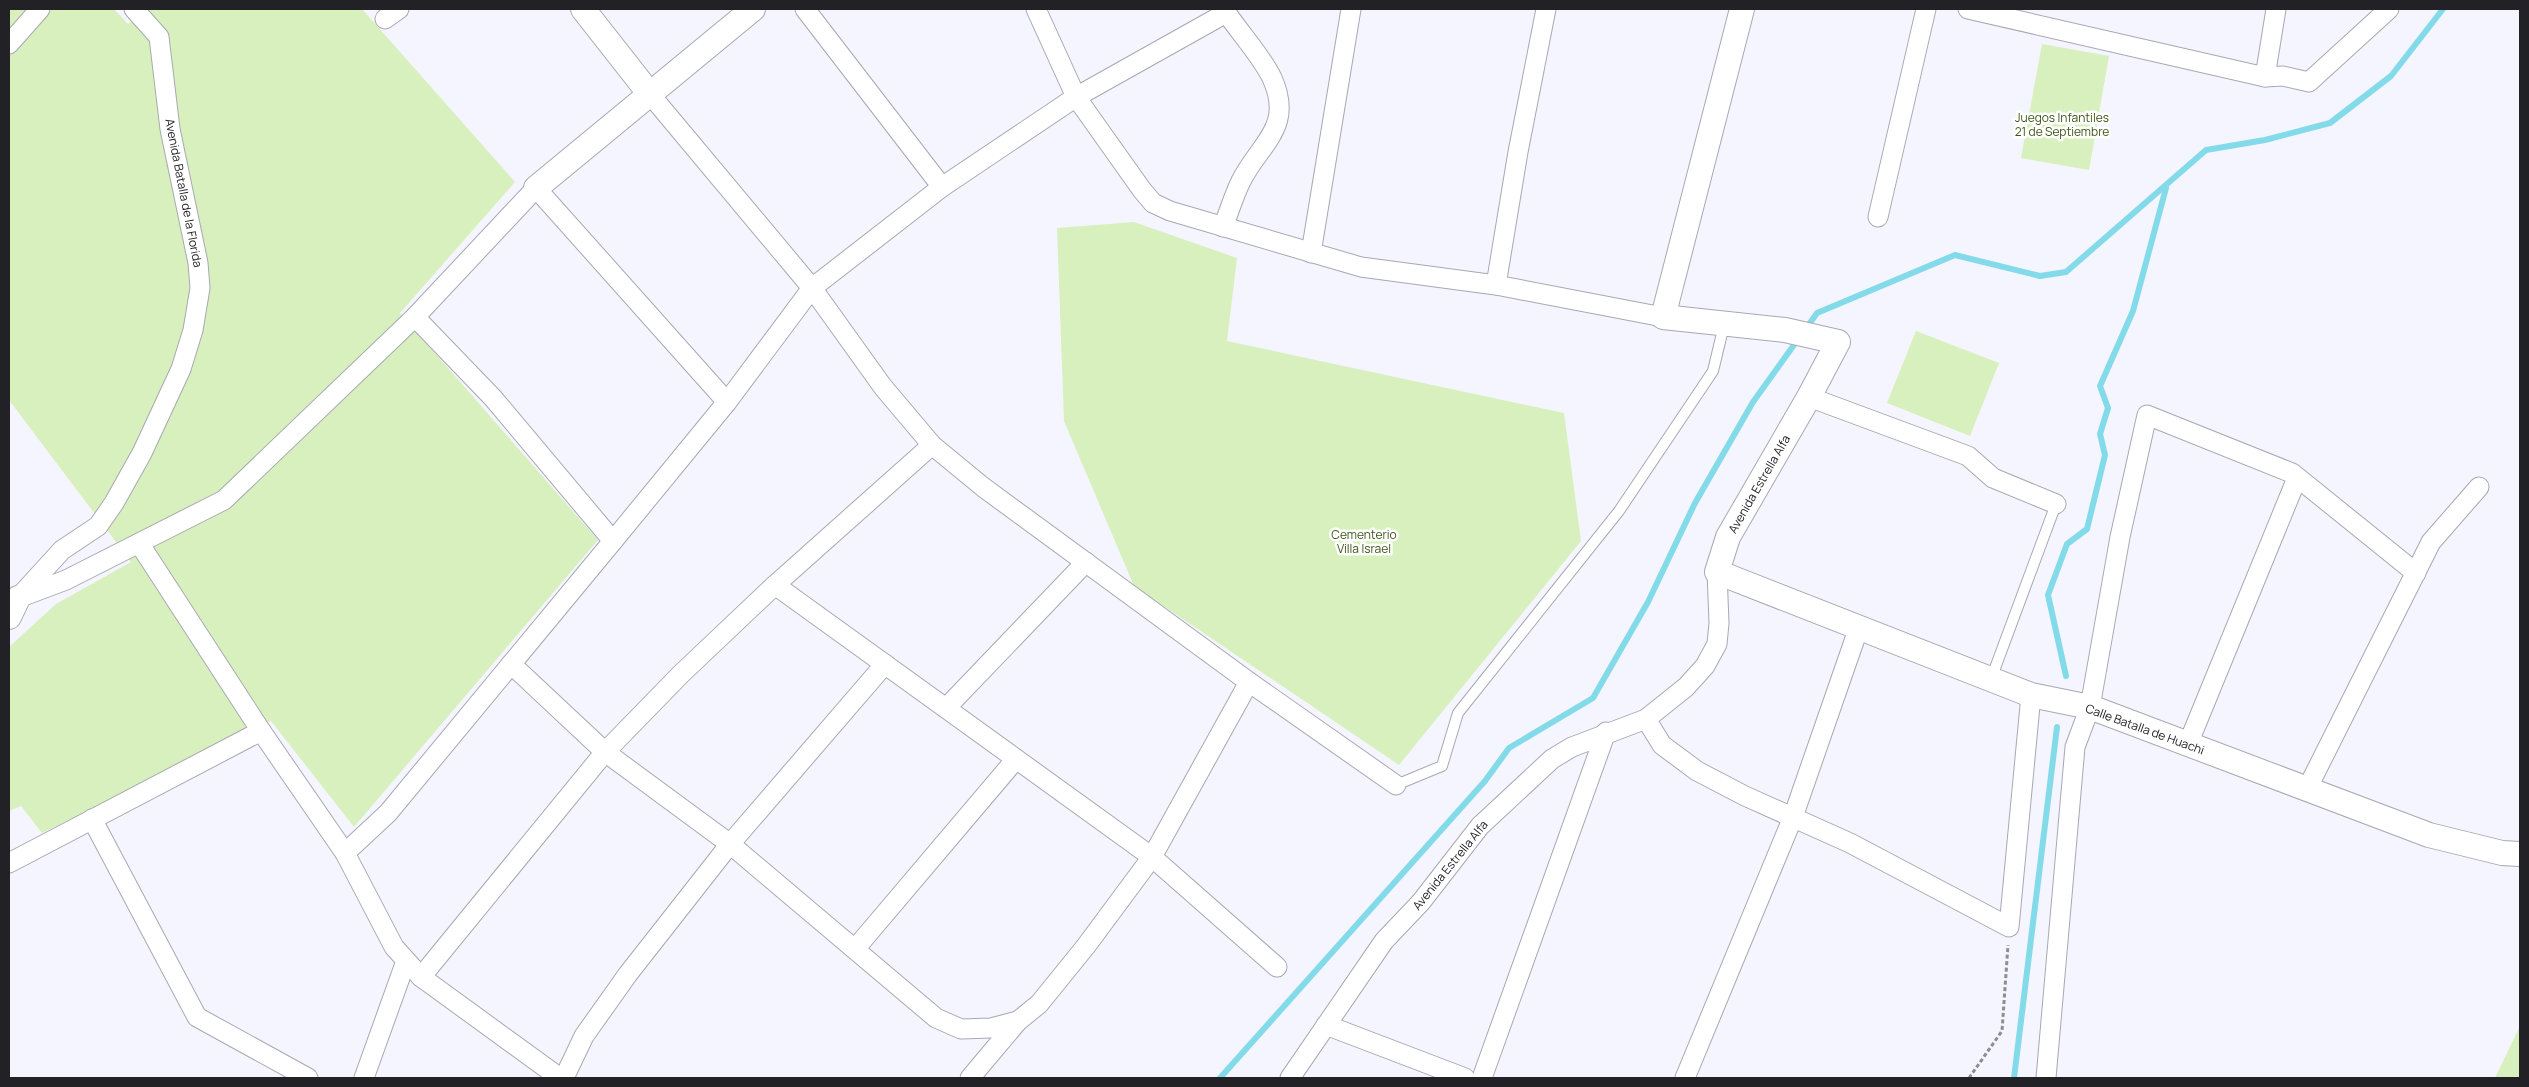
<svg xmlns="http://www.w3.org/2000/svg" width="2529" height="1087" viewBox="0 0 2529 1087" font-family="Manrope,sans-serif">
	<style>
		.green { fill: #d8f0bd }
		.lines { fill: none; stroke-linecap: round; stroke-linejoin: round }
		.stream { stroke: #83dbe9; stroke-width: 6 }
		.service-casing { stroke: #a7a8b3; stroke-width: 12 }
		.minor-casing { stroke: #a7a8b3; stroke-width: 21 }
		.tertiary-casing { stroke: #a7a8b3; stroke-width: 26 }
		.path { stroke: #8d8d94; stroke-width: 3; stroke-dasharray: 4 2.5; stroke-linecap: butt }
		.service { stroke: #fff; stroke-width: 10 }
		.minor { stroke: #fff; stroke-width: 19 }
		.tertiary { stroke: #fff; stroke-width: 24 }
		.labels { text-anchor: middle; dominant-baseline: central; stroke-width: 5; stroke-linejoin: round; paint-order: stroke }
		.park-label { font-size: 12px; fill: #3d5617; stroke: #fff }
		.street-label { font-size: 12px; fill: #222226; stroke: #fff }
	</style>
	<rect width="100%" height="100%" fill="#f5f5ff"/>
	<g class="green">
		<path d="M9 9H114L128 24 147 9H362L515 182 400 313 598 540 354 827 271 721 42 833 21 806 9 811V647L56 604 131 562 9 400Z"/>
		<path d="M2042 44 2109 56 2089 170 2021 158Z"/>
		<path d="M1134 222 1237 258 1227 341 1564 413 1581 541 1399 765 1134 586 1064 421 1057 228Z"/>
		<path d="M1916 331 1999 363 1970 436 1887 403Z"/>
		<path d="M2520 1026V1078H2495Z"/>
	</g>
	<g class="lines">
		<g class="stream">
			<path d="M1805 330 1817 313 1955 255 2040 276 2066 272 2206 150 2265 140 2330 123 2391 76 2443 9"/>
			<path d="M2066 676 2048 595 2067 544 2087 529 2105 455 2100 434 2108 408 2100 386 2133 311 2166 188"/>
			<path d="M1220 1078 1485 781 1509 748 1593 698 1648 602 1695 503 1753 402 1799 338"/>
			<path d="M2014 1078 2057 727"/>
		</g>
		<defs>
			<g id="service">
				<path d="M1991 679 2056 504"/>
				<path d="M1396 785 1442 766 1458 713 1619 511 1713 371 1724 325"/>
			</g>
			<g id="minor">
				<path d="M805 9 942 187"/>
				<path d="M1036 9 1076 97 1142 190 1153 203 1170 211 1361 267 1496 285 1663 317"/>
				<path d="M1968 9 2265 77 2283 76 2309 82 2389 9"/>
				<path d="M385 19 399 9"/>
				<path d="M9 44 40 9"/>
				<path d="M2265 77 2276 9"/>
				<path d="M649 93 812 288 883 387 932 445 983 487 1249 682 1396 785"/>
				<path d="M1878 217 1926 9"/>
				<path d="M1223 227C1229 212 1234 195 1241 181 1261 142 1294 127 1272 78 1261 55 1238 31 1224 9"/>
				<path d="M1311 253 1351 9"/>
				<path d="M1496 285 1518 152 1546 9"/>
				<path d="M415 317 493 398 613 541"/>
				<path d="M1809 397 1968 456 1993 478 2056 504"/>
				<path d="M139 543 261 731 345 853 394 947 421 977 560 1078"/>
				<path d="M775 585 1152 857 1277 967"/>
				<path d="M20 596 62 550 98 526 114 503 142 453 181 369 193 330 200 288 198 263 170 129 159 37 134 9"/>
				<path d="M18 598 66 580 224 500 415 317 536 188 727 402"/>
				<path d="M511 664 605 752 730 844 936 1018 961 1029 991 1028 1018 1021"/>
				<path d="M946 708 1086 562"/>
				<path d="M1646 719 1662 745 1697 771 1745 796 1850 843 2009 927 2031 695"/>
				<path d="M2188 744 2297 478"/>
				<path d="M2307 789 2431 542 2479 487"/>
				<path d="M92 819 197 1017 308 1078"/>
				<path d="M345 853 388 813 613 541 727 402 812 288 942 187 1076 97 1226 13"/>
				<path d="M9 863 261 731"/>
				<path d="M855 949 1016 759"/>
				<path d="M421 977 605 752 681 674 775 585 932 445"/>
				<path d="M1326 1025 1465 1078"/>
				<path d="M364 1078 406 961"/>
				<path d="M564 1078 584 1036 628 974 730 844 885 664"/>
				<path d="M970 1078 1018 1021 1039 1004 1086 946 1152 857 1249 682"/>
				<path d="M1290 1078 1384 941 1421 902 1480 826 1552 759 1572 747 1646 719 1686 687 1705 666 1717 644 1719 623 1717 572"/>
				<path d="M1482 1078 1606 732"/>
				<path d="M1685 1078 1793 817 1859 627"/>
				<path d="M2046 1078 2075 747 2090 707 2120 537 2147 415 2292 473 2416 573"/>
			</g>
			<g id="tertiary">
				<path d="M583 9 649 93"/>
				<path d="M1742 9 1663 317 1785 330 1838 342 1809 397 1728 537 1717 572 2031 695 2090 707 2429 835 2502 853 2520 854"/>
				<path d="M536 188 753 9"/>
				<path d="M9 617 18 598"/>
			</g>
		</defs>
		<use href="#service" class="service-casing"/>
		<use href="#minor" class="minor-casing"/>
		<use href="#tertiary" class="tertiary-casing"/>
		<path class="path" d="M1969 1078 2002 1031 2008 945"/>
		<use href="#service" class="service"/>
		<use href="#minor" class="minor"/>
		<use href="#tertiary" class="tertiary"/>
	</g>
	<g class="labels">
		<g class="park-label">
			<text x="2062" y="117">Juegos Infantiles<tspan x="2062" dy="14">21 de Septiembre</tspan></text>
			<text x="1364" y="534">Cementerio<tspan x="1364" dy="14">Villa Israel</tspan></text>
		</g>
		<g class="street-label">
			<text transform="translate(184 193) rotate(79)">Avenida Batalla de la Florida</text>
			<text transform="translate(1759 484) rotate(-60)">Avenida Estrella Alfa</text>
			<text transform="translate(2145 729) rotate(20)">Calle Batalla de Huachi</text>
			<text transform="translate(1450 865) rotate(-51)">Avenida Estrella Alfa</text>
		</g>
	</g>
	<rect width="2529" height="1087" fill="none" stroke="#222226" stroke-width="20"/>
</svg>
